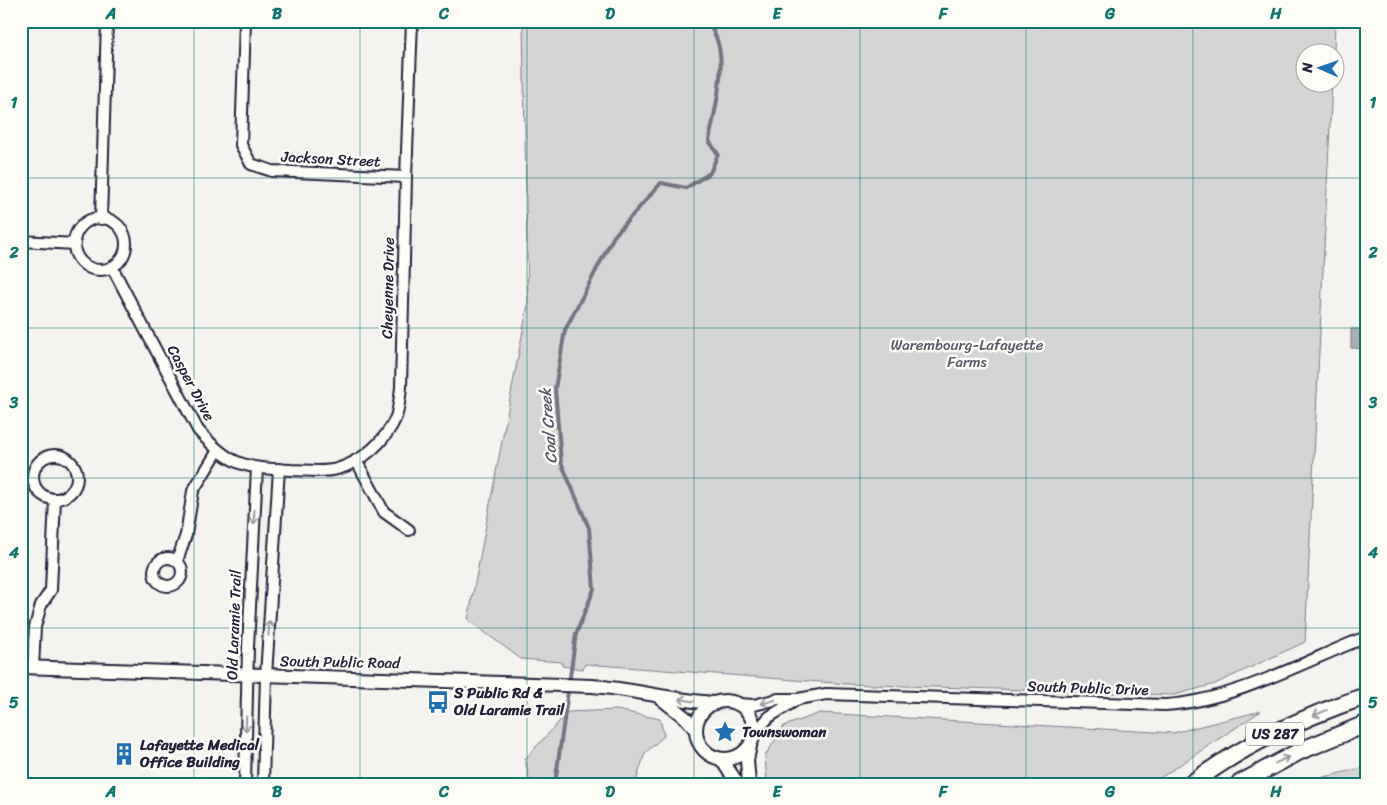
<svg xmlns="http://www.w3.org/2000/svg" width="1387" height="805" viewBox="0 0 1387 805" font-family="Sriracha,sans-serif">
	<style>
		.green { fill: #d5d4d5; stroke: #7c7b88 }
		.water { fill: #acacb2; stroke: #757582 }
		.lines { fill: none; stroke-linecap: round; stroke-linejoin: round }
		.stream { stroke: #757582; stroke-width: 4 }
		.minor-casing { stroke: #22223b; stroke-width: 14 }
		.tertiary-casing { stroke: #22223b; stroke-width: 16 }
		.primary-casing { stroke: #22223b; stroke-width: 20 }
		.minor { stroke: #fdfcf7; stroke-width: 10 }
		.tertiary { stroke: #fdfcf7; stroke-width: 12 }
		.primary { stroke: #fdfcf7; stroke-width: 16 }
		.oneway { stroke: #9a9aa2 }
		.grid { fill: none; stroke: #0f766e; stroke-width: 1; stroke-opacity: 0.55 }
		.labels { text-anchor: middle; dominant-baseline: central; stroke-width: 5; stroke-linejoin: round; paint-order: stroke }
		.shield { fill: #fdfcf7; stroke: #646373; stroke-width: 1 }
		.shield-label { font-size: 14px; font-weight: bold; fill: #22223b }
		.street-label { font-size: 15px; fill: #22223b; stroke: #fdfcf7 }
		.park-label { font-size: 15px; fill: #585769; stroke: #fdfcf7 }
		.poi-label { font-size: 15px; font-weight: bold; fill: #22223b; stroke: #fdfcf7; text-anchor: start }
		.water-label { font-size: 16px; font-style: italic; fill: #59596b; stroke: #fdfcf7 }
		.neatline { fill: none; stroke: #0f766e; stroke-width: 2 }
		.grid-label { font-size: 16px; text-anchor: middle; font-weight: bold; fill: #0f766e }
	</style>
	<rect width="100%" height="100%" fill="#f4f3ef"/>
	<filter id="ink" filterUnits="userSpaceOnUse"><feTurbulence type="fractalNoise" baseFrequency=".02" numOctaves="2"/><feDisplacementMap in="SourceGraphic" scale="10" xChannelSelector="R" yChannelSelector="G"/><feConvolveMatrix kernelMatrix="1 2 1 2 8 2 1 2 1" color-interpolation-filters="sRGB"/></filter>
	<g filter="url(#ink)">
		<g class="green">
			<path d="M523 21H1335L1334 52H1304V82L1332 83 1305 642 1215 684 1174 695 847 684 585 664 583 669 562 666V662L521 659 468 620 528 304Z"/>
			<path d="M617 710 660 719 664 736 645 753 635 784H530L525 759 568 712Z"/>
			<path d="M1261 711 1151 784H767L765 756 784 726 820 713 1173 733Z"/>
			<path d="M1366 767V784H1295Z"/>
		</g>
		<path class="water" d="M1351 329H1366V349L1351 348Z"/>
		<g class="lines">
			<path class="stream" d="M555 784 576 634 594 589 589 528 561 462 555 389 565 330 614 236 661 183 686 188 710 173 718 154 709 141C715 107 734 47 705 21"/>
			<defs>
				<g id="minor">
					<path d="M245 21 241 145 251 164 272 171 406 177"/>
					<circle cx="100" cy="244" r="26"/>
					<path d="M101 219 107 21"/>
					<path d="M21 241 75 244"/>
					<path d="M112 267 198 430C230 466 244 468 291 470 306 470 323 473 337 469 362 462 386 441 396 417 399 408 400 397 401 387L406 177 412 21"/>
					<circle cx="55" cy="477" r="22"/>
					<path d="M356 460 384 512 409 530"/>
					<circle cx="168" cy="572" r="14"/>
					<path d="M177 561 186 535 193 491 217 452"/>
					<path d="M33 668 35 627 41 605 51 590 55 499"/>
					<path d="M738 704 754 705 778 699H798L826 694 1165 705C1233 701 1303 662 1366 637"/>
					<path d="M754 734 769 717 798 699"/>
					<path d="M245 784 248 647 257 468"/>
					<path d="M263 784 266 676 279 469"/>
				</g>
				<g id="tertiary">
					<path d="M21 667 592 686C634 689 674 701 715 703"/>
					<path d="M658 696 687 719 696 730"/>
					<circle cx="725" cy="730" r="29"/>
					<path d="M721 759 738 784"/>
					<path d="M749 784 747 760 750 746"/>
				</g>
				<g id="primary">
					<path d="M1191 784C1242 746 1305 716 1366 696"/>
					<path d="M1239 784 1300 751 1366 724"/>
				</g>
			</defs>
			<use href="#minor" class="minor-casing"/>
			<use href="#tertiary" class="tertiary-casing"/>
			<use href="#primary" class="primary-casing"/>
			<use href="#minor" class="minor"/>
			<use href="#tertiary" class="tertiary"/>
			<use href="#primary" class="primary"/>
		</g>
		<defs><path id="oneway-shaft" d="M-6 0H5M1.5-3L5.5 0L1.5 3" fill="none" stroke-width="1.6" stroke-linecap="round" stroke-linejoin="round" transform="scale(1.25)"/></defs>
		<g class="oneway">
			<use href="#oneway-shaft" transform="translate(254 517) rotate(93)"/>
			<use href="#oneway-shaft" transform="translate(269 628) rotate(-86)"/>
			<use href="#oneway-shaft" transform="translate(686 700) rotate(-168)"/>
			<use href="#oneway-shaft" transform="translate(768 702) rotate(165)"/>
			<use href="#oneway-shaft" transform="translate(1320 713) rotate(157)"/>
			<use href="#oneway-shaft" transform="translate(246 724) rotate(91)"/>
			<use href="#oneway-shaft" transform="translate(1282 760) rotate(-26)"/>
		</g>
	</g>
	<path class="grid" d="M194 21V784M360 21V784M527 21V784M694 21V784M860 21V784M1026 21V784M1193 21V784M21 178H1366M21 328H1366M21 478H1366M21 628H1366"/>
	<defs>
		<symbol id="bus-bare" viewBox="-9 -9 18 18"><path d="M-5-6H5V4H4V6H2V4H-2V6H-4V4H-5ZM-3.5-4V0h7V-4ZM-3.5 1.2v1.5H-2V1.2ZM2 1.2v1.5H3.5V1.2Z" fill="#1f6fb2" stroke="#fdfcf7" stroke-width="2.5" paint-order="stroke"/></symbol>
		<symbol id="sight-bare" viewBox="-9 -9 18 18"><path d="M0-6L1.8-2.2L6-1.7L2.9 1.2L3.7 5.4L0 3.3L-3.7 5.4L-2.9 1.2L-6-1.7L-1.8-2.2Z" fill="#1f6fb2" stroke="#fdfcf7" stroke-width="2.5" paint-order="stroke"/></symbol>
		<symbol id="building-bare" viewBox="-9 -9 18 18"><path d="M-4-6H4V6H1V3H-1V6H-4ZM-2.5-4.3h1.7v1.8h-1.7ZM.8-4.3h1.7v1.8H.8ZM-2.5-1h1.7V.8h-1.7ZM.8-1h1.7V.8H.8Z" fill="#1f6fb2" stroke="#fdfcf7" stroke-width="2.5" paint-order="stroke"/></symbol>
	</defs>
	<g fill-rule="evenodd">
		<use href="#bus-bare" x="422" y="686" width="32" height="32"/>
		<use href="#sight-bare" x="709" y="716" width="32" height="32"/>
		<use href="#building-bare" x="108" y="738" width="32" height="32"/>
	</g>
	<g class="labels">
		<rect class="shield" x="1246" y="722.5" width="58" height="23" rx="4"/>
		<g class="shield-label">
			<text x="1275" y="734">US 287</text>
		</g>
		<g class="street-label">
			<text transform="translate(331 159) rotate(3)">Jackson Street</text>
			<text transform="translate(388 288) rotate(-89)">Cheyenne Drive</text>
			<text transform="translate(191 383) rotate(62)">Casper Drive</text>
			<text transform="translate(234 625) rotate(-88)">Old Laramie Trail</text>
			<text transform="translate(340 662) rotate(1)">South Public Road</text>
			<text transform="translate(1088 688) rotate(2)">South Public Drive</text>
		</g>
		<g class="park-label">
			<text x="967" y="345">Warembourg-Lafayette<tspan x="967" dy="17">Farms</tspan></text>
		</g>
		<g class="poi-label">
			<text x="454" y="693">S Public Rd &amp;<tspan x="454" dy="17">Old Laramie Trail</tspan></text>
			<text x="742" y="732">Townswoman</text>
			<text x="140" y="745">Lafayette Medical<tspan x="140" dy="17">Office Building</tspan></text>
		</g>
		<g class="water-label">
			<text transform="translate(548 426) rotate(-95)">Coal Creek</text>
		</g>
	</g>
	<rect width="1387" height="805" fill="none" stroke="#fdfcf7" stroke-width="55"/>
	<g transform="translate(1320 68) rotate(272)"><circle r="24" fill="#fdfcf7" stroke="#a5a5ac"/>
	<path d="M0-4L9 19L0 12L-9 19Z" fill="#1f6fb2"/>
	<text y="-8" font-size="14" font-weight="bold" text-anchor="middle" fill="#22223b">N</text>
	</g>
	<rect x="28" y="28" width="1332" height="750" class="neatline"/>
	<g class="grid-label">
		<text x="111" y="19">A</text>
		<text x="277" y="19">B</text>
		<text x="444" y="19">C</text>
		<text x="610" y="19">D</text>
		<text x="777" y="19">E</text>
		<text x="943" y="19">F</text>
		<text x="1110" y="19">G</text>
		<text x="1276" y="19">H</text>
		<text x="14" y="108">1</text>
		<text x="1373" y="108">1</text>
		<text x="14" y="258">2</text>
		<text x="1373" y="258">2</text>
		<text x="14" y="408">3</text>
		<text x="1373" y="408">3</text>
		<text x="14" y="558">4</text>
		<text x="1373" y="558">4</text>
		<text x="14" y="708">5</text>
		<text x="1373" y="708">5</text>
		<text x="111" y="797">A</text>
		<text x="277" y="797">B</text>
		<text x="444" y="797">C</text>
		<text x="610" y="797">D</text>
		<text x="777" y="797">E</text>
		<text x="943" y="797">F</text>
		<text x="1110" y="797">G</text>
		<text x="1276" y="797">H</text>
	</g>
</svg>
